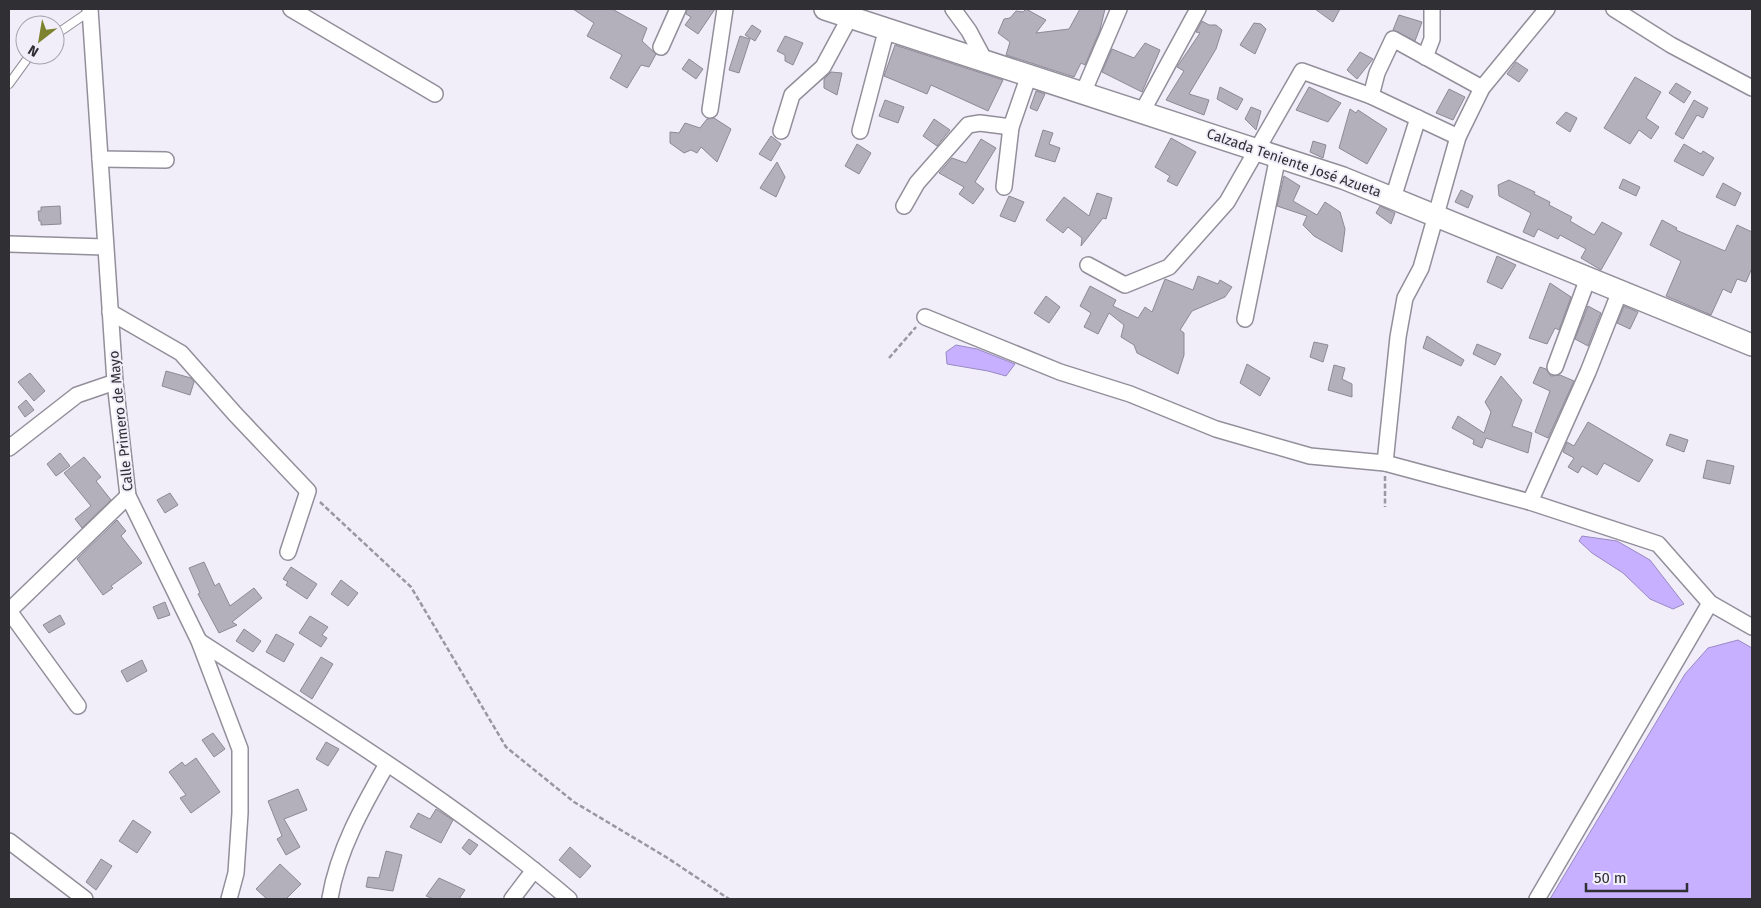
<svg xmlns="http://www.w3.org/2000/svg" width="1761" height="908" viewBox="0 0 1761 908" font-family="'Fira Sans',sans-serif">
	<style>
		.water { fill: #c6b0ff; stroke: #9989c2 }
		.building { fill: #b3b0bc; stroke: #8d8a95 }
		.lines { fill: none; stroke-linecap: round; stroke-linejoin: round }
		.service-casing { stroke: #928f9a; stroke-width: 10 }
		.minor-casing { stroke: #928f9a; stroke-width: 18 }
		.secondary-casing { stroke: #928f9a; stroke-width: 24 }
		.path { stroke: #9997a0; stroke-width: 2.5; stroke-dasharray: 5 2.5; stroke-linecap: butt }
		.service { stroke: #fff; stroke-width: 8 }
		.minor { stroke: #fff; stroke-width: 15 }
		.secondary { stroke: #fff; stroke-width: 21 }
		.labels { text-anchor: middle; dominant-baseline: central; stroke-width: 4; stroke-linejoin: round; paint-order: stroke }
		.street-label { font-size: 14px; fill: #302f34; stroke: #f1eefa }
	</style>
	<rect width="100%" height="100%" fill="#f1eefa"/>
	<g class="water">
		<path d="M956 345 977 349 1015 364 1006 376 988 371 947 364 946 352Z"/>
		<path d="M1582 536 1617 541 1650 560 1684 604 1673 609 1650 599 1623 573 1592 553 1579 541Z"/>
		<path d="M1738 640 1752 648V899H1550L1685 674 1708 648Z"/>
	</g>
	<g class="building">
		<path d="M573 9H612L647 28 642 41 656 54 649 67 641 65 627 88 610 78 622 55 587 36 594 23Z"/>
		<path d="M687 9H715L698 34 685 25 691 17 686 14Z"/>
		<path d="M1026 9 1046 20 1036 33 1069 29 1080 9H1105L1100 30 1085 65 1081 63 1074 77 1006 55 1010 42 998 33 1004 19 1010 18 1016 11 1023 12Z"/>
		<path d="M1315 9H1340L1333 22Z"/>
		<path d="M1399 15 1422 22 1415 41 1393 30Z"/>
		<path d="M1202 21 1209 25H1216L1222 30 1216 49 1189 94 1209 100 1204 115 1166 100 1184 71 1177 67 1200 33 1196 32Z"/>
		<path d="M1254 23 1261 24 1266 29 1255 54 1240 45Z"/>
		<path d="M752 25 761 31 755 41 745 35Z"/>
		<path d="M740 36 750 39 739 73 729 70Z"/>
		<path d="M785 36 803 43 793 65 785 61V55L777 51Z"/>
		<path d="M1145 43 1160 50 1142 92 1102 72 1112 49 1134 58Z"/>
		<path d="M895 45 1003 80 988 111 931 85 927 94 884 76Z"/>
		<path d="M1360 52 1373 59 1357 79 1347 70Z"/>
		<path d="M689 59 703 69 696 79 682 69Z"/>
		<path d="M1516 62 1528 70 1519 82 1507 74Z"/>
		<path d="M831 72 842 73 837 95 824 88V79Z"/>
		<path d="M1635 77 1661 92 1646 118 1659 127 1651 139 1639 130 1630 144 1604 128Z"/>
		<path d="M1676 83 1691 92 1684 103 1669 93Z"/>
		<path d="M1220 87 1243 99 1237 110 1217 99Z"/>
		<path d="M1309 87 1341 103 1328 122 1296 110Z"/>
		<path d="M1449 89 1465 97 1453 120 1436 113Z"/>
		<path d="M1036 91 1045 94 1037 111 1030 108Z"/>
		<path d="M885 100 904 107 898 123 879 116Z"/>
		<path d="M1694 100 1708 108 1703 118 1697 115 1683 139 1675 134Z"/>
		<path d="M1251 107 1261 111 1256 130 1245 119Z"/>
		<path d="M1350 109 1356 113 1358 110 1387 129 1367 164 1339 148Z"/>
		<path d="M1566 112 1577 118 1570 132 1556 123Z"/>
		<path d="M714 118 731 129 717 162 701 147 697 153 691 150 684 153 670 143V132L679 133 685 123 700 128 707 119Z"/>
		<path d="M934 119 950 130 937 146 923 136Z"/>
		<path d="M1043 130 1053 133 1049 144 1060 148 1055 162 1035 156Z"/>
		<path d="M771 136 781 144 771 161 759 154Z"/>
		<path d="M1171 138 1196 152 1177 186 1167 181 1170 176 1155 167Z"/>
		<path d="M981 139 996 148 975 182 984 189 973 204 959 194 964 187 939 173 952 158 966 163Z"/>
		<path d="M1313 141 1326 145 1323 158 1310 152Z"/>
		<path d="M857 144 871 153 859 174 845 166Z"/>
		<path d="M1684 144 1701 154 1703 151 1714 158 1703 176 1674 161Z"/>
		<path d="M777 162 785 177 776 197 760 188Z"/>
		<path d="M1284 176 1300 186 1293 201 1317 215 1325 202 1340 212 1345 229 1342 252 1314 236 1303 225 1307 216 1277 206Z"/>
		<path d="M1623 179 1640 187 1636 196 1619 188Z"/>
		<path d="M1509 180 1535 192 1534 194 1550 202 1549 205 1572 217 1570 221 1594 235 1602 222 1622 233 1601 270 1581 258 1586 249 1560 235 1558 239 1538 229 1534 237 1523 232 1531 213 1499 196 1498 185Z"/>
		<path d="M1723 183 1741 193 1735 206 1716 197Z"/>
		<path d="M1461 190 1473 196 1468 208 1455 202Z"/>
		<path d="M1097 193 1112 198 1106 219 1103 218 1081 246 1082 238 1068 227 1063 233 1046 220 1064 197 1089 216Z"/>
		<path d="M1009 196 1024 202 1015 222 1000 216Z"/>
		<path d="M60 206 61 224 41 225V221H39L38 211H41V207Z"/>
		<path d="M1380 206 1395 213 1391 224 1376 213Z"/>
		<path d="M1662 220 1677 228 1676 230 1725 251 1737 225 1752 232V268L1746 282 1737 279 1731 293 1723 289 1711 315 1666 296 1681 261 1650 245Z"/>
		<path d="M1497 256 1516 265 1502 289 1487 282Z"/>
		<path d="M1198 276 1218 284 1220 280 1232 287 1225 297 1192 311 1180 330 1184 333V355L1178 374 1137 353 1134 345 1121 337 1124 325 1109 313 1098 334 1084 327 1091 313 1080 306 1090 286 1116 300 1113 306 1138 318 1145 307 1152 312 1165 279 1193 290Z"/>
		<path d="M1550 283 1571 297 1559 330 1555 328 1547 344 1529 338Z"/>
		<path d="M1046 296 1060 307 1049 323 1034 313Z"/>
		<path d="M1588 306 1601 313 1588 346 1575 339Z"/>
		<path d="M1624 306 1638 312 1630 329 1617 323Z"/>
		<path d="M1427 336 1464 360 1461 366 1423 348Z"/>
		<path d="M1314 342 1328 345 1323 362 1310 357Z"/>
		<path d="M1477 344 1501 354 1495 365 1473 354Z"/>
		<path d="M1247 364 1270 378 1260 396 1240 383Z"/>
		<path d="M1334 365 1345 368 1342 379 1352 384V397L1328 390Z"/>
		<path d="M1540 367 1546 369 1551 376 1560 375 1574 381 1548 438 1535 432 1550 391 1533 383Z"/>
		<path d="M166 371 191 378 194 382 190 395 162 386Z"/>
		<path d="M30 373 45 391 34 401 18 382Z"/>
		<path d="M1501 376 1522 400 1512 426 1532 433 1528 453 1486 438 1482 448 1473 444 1474 440 1452 428 1458 416 1484 433 1491 412 1485 402Z"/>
		<path d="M26 400 34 410 25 417 18 407Z"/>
		<path d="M1588 422 1653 460 1639 482 1604 463 1597 475 1582 466 1578 473 1568 467 1574 458 1563 452 1567 442 1574 446Z"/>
		<path d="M1670 434 1688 440 1684 452 1666 445Z"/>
		<path d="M60 453 70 466 56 476 47 464Z"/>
		<path d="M84 457 101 477 96 481 111 500 82 528 75 519 91 506 64 473Z"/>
		<path d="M1707 460 1734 466 1730 484 1703 478Z"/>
		<path d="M170 493 178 505 165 513 157 500Z"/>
		<path d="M117 520 126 531 121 536 142 563 111 586 113 588 103 595 77 559Z"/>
		<path d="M204 562 215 586 219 583 230 606 254 588 262 598 232 622 237 625 219 633 198 594 200 593 189 568Z"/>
		<path d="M291 567 317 584 307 599 286 585 288 582 283 579Z"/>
		<path d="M341 580 358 593 348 606 331 594Z"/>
		<path d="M165 602 170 615 158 619 153 607Z"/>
		<path d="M60 615 65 624 49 633 43 625Z"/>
		<path d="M310 616 328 627 322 635 327 638 321 647 299 633Z"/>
		<path d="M244 629 261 641 253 652 236 641Z"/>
		<path d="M276 634 294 644 284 662 266 652Z"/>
		<path d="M321 657 333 664 312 699 300 691Z"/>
		<path d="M142 660 147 671 127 682 121 671Z"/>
		<path d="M213 733 225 749 214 757 202 740Z"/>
		<path d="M326 742 339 749 328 766 316 759Z"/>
		<path d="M196 758 220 792 191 813 180 798 186 795 169 772 182 762 185 766Z"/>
		<path d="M298 789 307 810 284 819 300 847 286 855 277 839 282 836 268 801Z"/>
		<path d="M436 809 453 820 441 843 410 827 418 813 430 819Z"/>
		<path d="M133 820 151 832 137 853 119 841Z"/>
		<path d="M469 839 478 845 470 855 462 848Z"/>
		<path d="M570 847 591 866 580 878 559 860Z"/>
		<path d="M386 851 402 855 393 891 366 887 368 877 379 878Z"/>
		<path d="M101 859 112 866 96 890 86 882Z"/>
		<path d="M280 864 301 884 286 899H267L256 889Z"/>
		<path d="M439 878 465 890 459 899H434L426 896Z"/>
	</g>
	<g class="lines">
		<defs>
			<g id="service">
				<path d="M55 35 90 11"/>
				<path d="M9 84 30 55"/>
			</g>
			<g id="minor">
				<path d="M90 9 115 382 128 496 199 641 240 749V813L236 873 229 899"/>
				<path d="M291 9 435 94"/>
				<path d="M953 9 969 31 985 61"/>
				<path d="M1614 9 1671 45 1752 88"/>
				<path d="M661 47 678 9"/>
				<path d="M1425 57 1432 39V9"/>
				<path d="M1083 93 1119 9"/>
				<path d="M1371 96 1377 73 1393 39 1482 88"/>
				<path d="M710 110 725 9"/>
				<path d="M1142 112 1198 9"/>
				<path d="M781 131 792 95 823 67 850 17"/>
				<path d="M860 131 887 28"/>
				<path d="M100 159 166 160"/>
				<path d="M1004 187 1011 127 1029 75"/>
				<path d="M1393 198 1418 118"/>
				<path d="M904 206 917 183 968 125 980 123 1011 127"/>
				<path d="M9 244 105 247"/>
				<path d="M1088 265 1125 285 1169 267 1227 202 1302 71 1371 96 1458 137"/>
				<path d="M110 312 181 353 235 414 308 491 288 552"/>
				<path d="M925 317 1060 372 1130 394 1216 429 1310 456 1385 463 1530 502 1658 544 1710 603 1752 627"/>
				<path d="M1245 319 1278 156"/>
				<path d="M1555 367 1588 278"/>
				<path d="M9 448 77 395 115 382"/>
				<path d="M1385 463 1398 337 1405 298 1421 268 1458 137 1482 88 1547 9"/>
				<path d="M1530 502 1588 372 1620 291"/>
				<path d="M9 611 128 496"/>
				<path d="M9 611 78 706"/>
				<path d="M199 641C325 723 454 801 569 899"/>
				<path d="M9 841 85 899"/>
				<path d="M330 898C338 850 363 806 387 764"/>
				<path d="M512 899 534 870"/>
				<path d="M1537 899 1710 603"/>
			</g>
			<path id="secondary" d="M825 9 1343 178 1752 345"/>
		</defs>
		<use href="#service" class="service-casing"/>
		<use href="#minor" class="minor-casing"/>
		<use href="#secondary" class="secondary-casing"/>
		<g class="path">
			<path d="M889 358 916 327"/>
			<path d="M1385 476V507"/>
			<path d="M320 502 411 587 506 747 574 802 666 857 729 899"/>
		</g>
		<use href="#service" class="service"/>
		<use href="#minor" class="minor"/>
		<use href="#secondary" class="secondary"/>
	</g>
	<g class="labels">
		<g class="street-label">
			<text transform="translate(1294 163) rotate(19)">Calzada Teniente José Azueta</text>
			<text transform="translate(121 421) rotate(-96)">Calle Primero de Mayo</text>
		</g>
	</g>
	<rect width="1761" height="908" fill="none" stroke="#302f34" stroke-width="20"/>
	<g transform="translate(40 40) rotate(211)"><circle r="24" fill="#f1eefa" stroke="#a4a2ab"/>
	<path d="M0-4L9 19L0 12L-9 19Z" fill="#7c822d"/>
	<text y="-8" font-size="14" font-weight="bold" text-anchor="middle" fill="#302f34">N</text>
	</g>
	<path d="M1586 883v8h101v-8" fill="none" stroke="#302f34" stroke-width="2.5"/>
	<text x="1594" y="883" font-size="15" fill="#302f34" stroke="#f1eefa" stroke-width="4" paint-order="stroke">50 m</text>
</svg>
